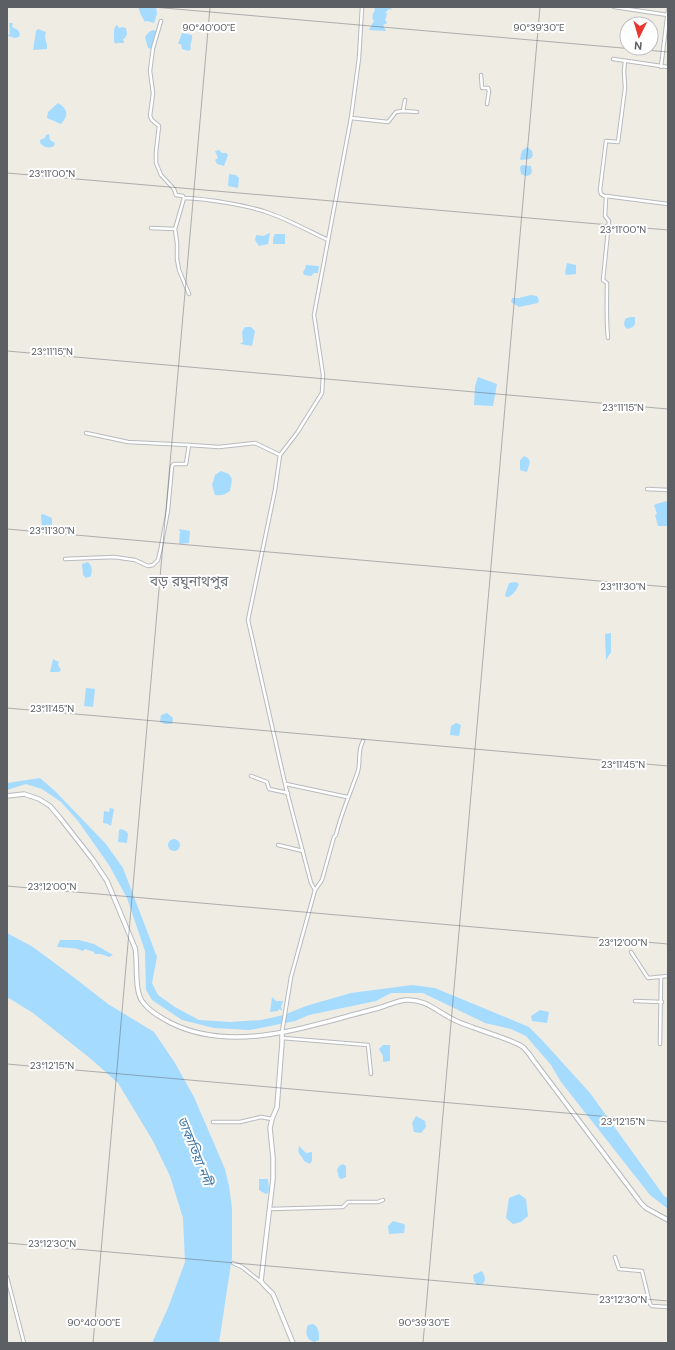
<svg xmlns="http://www.w3.org/2000/svg" width="675" height="1350" viewBox="0 0 675 1350" font-family="'DM Sans','Noto Sans Bengali',sans-serif">
	<style>
		.water { fill: #a5dbff }
		.lines { fill: none; stroke-linecap: round; stroke-linejoin: round }
		.street-casing { stroke: #b7babe; stroke-width: 4.5 }
		.secondary-casing { stroke: #b6b9be; stroke-width: 5.5 }
		.street { stroke: #fff; stroke-width: 2.5 }
		.secondary { stroke: #fff; stroke-width: 3.5 }
		.ticks { fill: none; stroke: #5c6065; stroke-width: 1; stroke-opacity: 0.45 }
		.labels { text-anchor: middle; dominant-baseline: central; stroke-width: 4; stroke-linejoin: round; paint-order: stroke }
		.water-label { font-size: 13px; font-style: italic; fill: #3e76a8; stroke: #fff }
		.quarter-label { font-size: 14px; fill: #6d7277; stroke: #fff }
		.ticks-label { font-size: 10px; text-anchor: middle; fill: #5c6065; stroke: #fff; stroke-width: 4; stroke-linejoin: round; paint-order: stroke }
	</style>
	<rect width="100%" height="100%" fill="#efece4"/>
	<g class="water">
		<path d="M138 7H156L157 14 154 23 147 21 145 22 141 15Z"/>
		<path d="M374 7H390L392 10 389 9 385 13H387L386 18 385 19 387 23 383 25 386 31 369 30 374 21C371 18 373 13 375 10Z"/>
		<path d="M9 23H13L12 27 18 30 20 34 19 37 15 38 8 36 10 33Z"/>
		<path d="M116 25 118 26 119 28 123 27 126 28 127 34 125 38 123 39 124 43H117L116 44 114 42V30Z"/>
		<path d="M38 29 46 32C43 38 48 43 47 49L33 50 36 31Z"/>
		<path d="M153 30 157 31 155 34 151 49 148 48 145 37 149 32Z"/>
		<path d="M182 33 192 35C193 41 189 44 191 49L189 51 182 49 181 44H178Z"/>
		<path d="M58 103C68 109 69 115 61 124L47 118 48 112Z"/>
		<path d="M49 134 50 140 55 143 54 146C49 149 42 147 40 142V140L45 138 46 135Z"/>
		<path d="M527 147 529 148 532 151 533 156 530 159 521 160 520 159 522 151Z"/>
		<path d="M219 150 222 153H226L228 155 224 166 217 164 215 160 218 158 215 151Z"/>
		<path d="M522 165 531 166 532 172 530 175 526 176 521 174 520 167Z"/>
		<path d="M229 174 236 175 239 178 238 188 228 186Z"/>
		<path d="M270 233 268 244 259 246 255 240 256 235 263 236Z"/>
		<path d="M275 234H285V244H273V238Z"/>
		<path d="M567 263 576 265V274L566 275 565 272Z"/>
		<path d="M306 265 319 266 318 273H314L311 276 304 275 303 272 305 269Z"/>
		<path d="M531 295 537 296 539 300 538 303 519 307 511 302 512 298H519Z"/>
		<path d="M630 317H635V324L633 327 628 329 625 327 624 324 625 319Z"/>
		<path d="M245 327H251L255 331 252 346 240 344 243 342 242 332Z"/>
		<path d="M478 377 497 384 493 406 474 405 475 386Z"/>
		<path d="M524 456 528 458 530 462 527 472 520 470V460Z"/>
		<path d="M221 471 229 474 232 479 230 491C224 495 222 496 215 495L212 485 215 475Z"/>
		<path d="M667 501 668 502V526H658L655 515 657 514 654 505 656 504Z"/>
		<path d="M43 514 52 518V526L49 533 42 529 41 515Z"/>
		<path d="M179 529 190 531 189 543 179 544 180 532Z"/>
		<path d="M88 562C93 567 92 570 91 576L86 578 83 575 82 564Z"/>
		<path d="M516 582 519 584C517 589 513 597 506 597L505 595 509 583Z"/>
		<path d="M611 633V652L606 660 605 634Z"/>
		<path d="M53 659 59 662 58 665 61 670 59 672H50Z"/>
		<path d="M86 688 95 689 93 707 84 706Z"/>
		<path d="M167 713 173 718 172 724H165L160 722 161 715Z"/>
		<path d="M456 723 461 725 459 736 450 735 451 726Z"/>
		<path d="M40 778 55 791 106 844 123 868 157 957 152 983 158 995 175 1007 199 1020 230 1022 261 1020 284 1015 306 1006 351 993 412 985 435 988 529 1027 542 1040 590 1093 664 1196 668 1198V1209L650 1195 561 1082 551 1065 526 1036 511 1029 485 1023 423 993H391L376 1001 309 1015 295 1021 250 1030 214 1028 182 1020 152 1000 146 990 145 951 127 898 109 865 78 821 61 802 42 789 26 784 7 790V783Z"/>
		<path d="M110 808 114 809 111 826 108 824 103 823 104 811 109 812Z"/>
		<path d="M121 829 126 831 128 834 127 843 118 842 119 830Z"/>
		<circle cx="174" cy="845" r="6"/>
		<path d="M7 933 33 947 72 976 108 1004 154 1032 175 1063 194 1097 225 1169 229 1186 232 1208V1257L219 1343H152L168 1308 185 1262 183 1218 170 1176 153 1141 118 1083 91 1059 33 1013 7 997Z"/>
		<path d="M60 940H79L94 944 113 955 109 957 101 954H95L94 952 85 949 83 951C74 947 67 948 57 947Z"/>
		<path d="M272 997 276 1001H283L281 1007 282 1011 279 1009 278 1011 270 1012Z"/>
		<path d="M540 1010 549 1012 547 1023 532 1021 531 1016Z"/>
		<path d="M383 1045H390V1061L383 1062V1056L379 1049Z"/>
		<path d="M416 1116 425 1121 426 1127 421 1133 414 1132 412 1123Z"/>
		<path d="M299 1146 306 1153 312 1152V1161L310 1164 304 1161C301 1153 297 1156 299 1146Z"/>
		<path d="M343 1164 346 1166V1177L342 1179 339 1178 337 1170 339 1166Z"/>
		<path d="M259 1179H268L269 1190 268 1193 266 1194 259 1190Z"/>
		<path d="M519 1194 526 1199 528 1216 521 1222 513 1224 506 1218 509 1198Z"/>
		<path d="M393 1221 404 1224 405 1226 404 1233 389 1234 388 1226Z"/>
		<path d="M482 1271C485 1276 486 1279 483 1284L477 1285 474 1281 473 1275Z"/>
		<path d="M313 1324C319 1327 319 1333 319 1340L314 1342C306 1340 305 1332 308 1325Z"/>
	</g>
	<g class="lines">
		<defs>
			<g id="street">
				<path d="M614 7 668 15"/>
				<path d="M161 21 153 48 150 71 153 93 150 116 152 120 159 126 156 152V163L161 175 174 189 176 195 183 196 184 198C208 199 247 205 269 213 289 220 309 231 328 240"/>
				<path d="M613 59 668 67"/>
				<path d="M661 67 668 10"/>
				<path d="M481 75 482 88H488L489 91 487 104"/>
				<path d="M403 111 405 100"/>
				<path d="M351 118 388 122 396 112 403 111 417 112"/>
				<path d="M606 196 668 204"/>
				<path d="M184 198 175 229 177 243V259L179 270 189 294"/>
				<path d="M151 228 175 229"/>
				<path d="M608 338C606 319 607 301 607 283L603 280 609 221 605 216 606 197 601 194 600 190 606 141 618 142 625 88 624 71 625 61"/>
				<path d="M189 445 219 447 255 443 280 455"/>
				<path d="M647 489 668 490"/>
				<path d="M65 559 114 557 135 560 148 566 153 565 158 560 161 547 168 510 172 466 174 464H186L189 445 128 442 86 433"/>
				<path d="M251 776 267 782 269 789 288 793"/>
				<path d="M286 784 347 797"/>
				<path d="M278 845 303 851"/>
				<path d="M315 890 311 883 286 788 248 620 275 490 280 455 297 433 322 393 323 375 314 315 351 118 359 58 362 7"/>
				<path d="M631 952 648 978 668 976"/>
				<path d="M635 1001 662 1002"/>
				<path d="M282 1032 291 977 315 890 322 880 334 837 336 835C341 813 351 792 358 771 361 760 357 752 363 741"/>
				<path d="M282 1038 368 1045 371 1074"/>
				<path d="M660 1044 661 977"/>
				<path d="M213 1122H240L261 1117 272 1119"/>
				<path d="M270 1209 343 1207 348 1202H378L383 1200"/>
				<path d="M615 1257 619 1269 642 1271 650 1304 652 1306 668 1307"/>
				<path d="M233 1263 242 1267 261 1282"/>
				<path d="M7 1277 24 1343"/>
			</g>
			<g id="secondary">
				<path d="M7 796 24 794 39 799 50 806 61 819 93 860 107 881 135 948C138 963 134 989 142 1001 149 1011 160 1017 171 1023 234 1054 308 1026 371 1010 383 1008 394 1001 406 1000 423 999 433 1008 447 1016 455 1021 463 1024 472 1027 482 1031 516 1041 523 1047 527 1051 531 1056 534 1061L641 1203 646 1208 668 1220"/>
				<path d="M282 1032V1043L277 1107 272 1119 270 1128 273 1158V1179L261 1281 263 1284 273 1294 293 1343"/>
			</g>
		</defs>
		<use href="#street" class="street-casing"/>
		<use href="#secondary" class="secondary-casing"/>
		<use href="#street" class="street"/>
		<use href="#secondary" class="secondary"/>
	</g>
	<path class="ticks" d="M153 7 668 52M7 173 668 230M7 351 668 409M7 529 668 587M7 708 668 766M7 886 668 944M7 1064 668 1122M7 1243 668 1301M93 1343 210 7M423 1343 540 7"/>
	<g class="labels">
		<g class="water-label">
			<text transform="translate(195 1151) rotate(68)">ডাকাতিয়া নদী</text>
		</g>
		<g class="quarter-label">
			<text x="189" y="581">বড় রঘুনাথপুর</text>
		</g>
	</g>
	<g class="ticks-label">
		<text x="209" y="31">90°40'00"E</text>
		<text x="539" y="31">90°39'30"E</text>
		<text x="52" y="177">23°11'00"N</text>
		<text x="623" y="233">23°11'00"N</text>
		<text x="52" y="355">23°11'15"N</text>
		<text x="623" y="411">23°11'15"N</text>
		<text x="52" y="534">23°11'30"N</text>
		<text x="623" y="590">23°11'30"N</text>
		<text x="52" y="712">23°11'45"N</text>
		<text x="623" y="768">23°11'45"N</text>
		<text x="52" y="890">23°12'00"N</text>
		<text x="623" y="946">23°12'00"N</text>
		<text x="52" y="1069">23°12'15"N</text>
		<text x="623" y="1125">23°12'15"N</text>
		<text x="52" y="1247">23°12'30"N</text>
		<text x="623" y="1303">23°12'30"N</text>
		<text x="94" y="1326">90°40'00"E</text>
		<text x="424" y="1326">90°39'30"E</text>
	</g>
	<rect width="675" height="1350" fill="none" stroke="#5c6065" stroke-width="16"/>
	<g transform="translate(639 36) rotate(185)"><circle r="19" fill="#ffffff" stroke="#bebfc1"/>
	<path d="M0-3L7 15L0 10L-7 15Z" fill="#e93730"/>
	<text y="-6" font-size="11" font-weight="bold" text-anchor="middle" fill="#5c6065">N</text>
	</g>
</svg>
